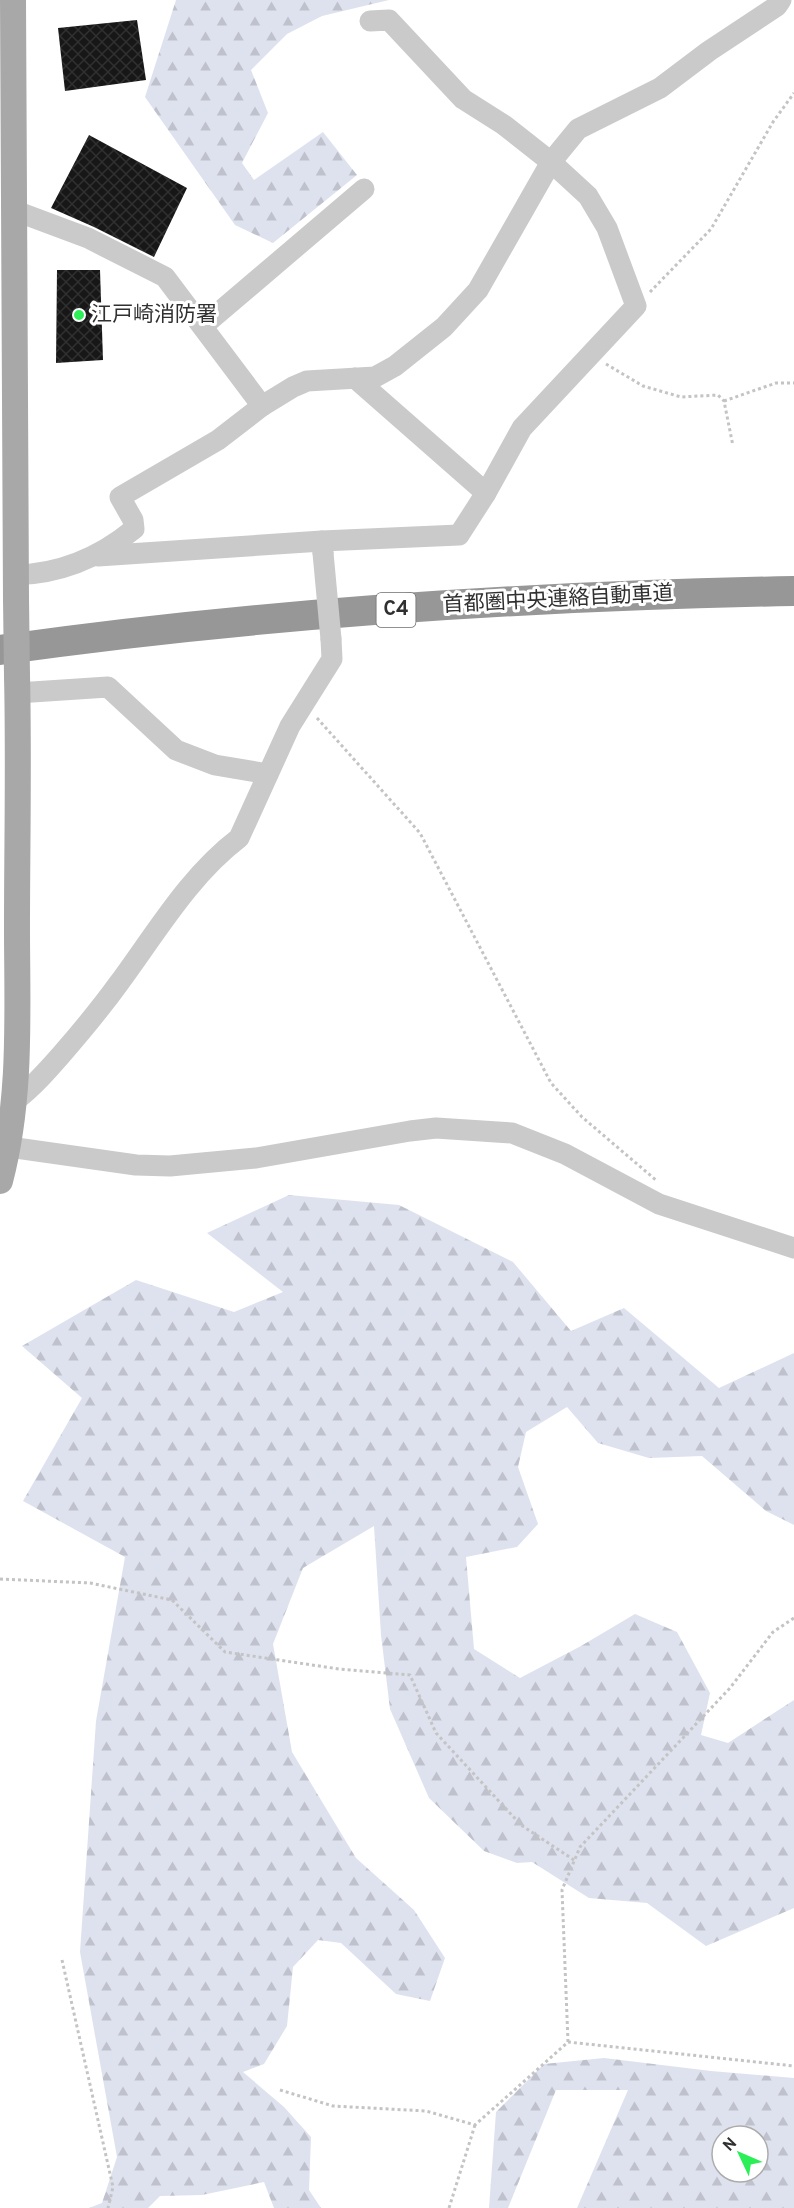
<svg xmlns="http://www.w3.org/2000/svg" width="794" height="2208" viewBox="0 0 794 2208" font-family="Overpass,'Noto Sans JP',sans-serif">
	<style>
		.forest { fill: url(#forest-firs); fill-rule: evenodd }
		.building { fill: url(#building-cross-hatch) }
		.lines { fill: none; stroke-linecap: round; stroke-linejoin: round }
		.path { stroke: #c4c4c4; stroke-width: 3; stroke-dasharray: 3 3; stroke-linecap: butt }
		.minor { stroke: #cacaca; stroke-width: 21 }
		.major { stroke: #a8a8a8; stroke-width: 26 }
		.highway { stroke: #979797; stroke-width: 30 }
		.minor-bridge { stroke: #cacaca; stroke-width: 21 }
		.major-bridge { stroke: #a8a8a8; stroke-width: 26 }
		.poi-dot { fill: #2cee56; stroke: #fff; stroke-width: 2 }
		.labels { text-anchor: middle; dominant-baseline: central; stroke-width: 6; stroke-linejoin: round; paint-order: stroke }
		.shield { fill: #fff; stroke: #6e6e6e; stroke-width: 1.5 }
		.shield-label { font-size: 20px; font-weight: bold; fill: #303030 }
		.poi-label { font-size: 21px; fill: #303030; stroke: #fff; text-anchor: start }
		.street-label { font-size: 21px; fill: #303030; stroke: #fff }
	</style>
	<defs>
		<pattern id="forest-firs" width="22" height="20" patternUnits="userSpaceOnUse" patternTransform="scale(1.5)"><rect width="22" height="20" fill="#dee2ee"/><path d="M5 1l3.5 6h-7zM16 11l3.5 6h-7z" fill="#bfc2cc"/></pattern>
		<pattern id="building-cross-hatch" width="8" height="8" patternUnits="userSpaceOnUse" patternTransform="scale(1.5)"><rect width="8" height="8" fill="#171717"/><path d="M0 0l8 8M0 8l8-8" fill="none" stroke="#303030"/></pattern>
	</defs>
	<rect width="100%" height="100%" fill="#fff"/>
	<g class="forest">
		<path d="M176 0H389L322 16 287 34 251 70 268 113 242 163 254 180 323 132 357 175 273 243 235 225 145 97Z"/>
		<path d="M289 1195 399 1205 513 1262 571 1331 624 1308 719 1388 794 1353V1525L766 1511 702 1456 649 1458 598 1443 567 1407 526 1432 518 1467 538 1524 517 1547 466 1557 474 1649 520 1678 581 1646 635 1614 677 1632 710 1693 701 1735 728 1743 794 1700V1908L706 1946 647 1903 589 1898 532 1862 517 1863 484 1851 429 1798 390 1709 381 1635 374 1526 303 1568 273 1644 292 1752 356 1858 414 1910 445 1958 430 2001 396 1994 341 1943 318 1940 293 1967 287 2026 264 2064 243 2072 284 2107 311 2137 309 2190 321 2208H274L264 2182 202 2195 160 2196 148 2208H89L102 2203 117 2157 80 1952 96 1721 125 1557 23 1501 82 1398 22 1346 136 1280 234 1312 283 1292 207 1233Z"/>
		<path d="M604 2058 711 2071 794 2078V2208H577L628 2090H556L508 2208H489L496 2112 544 2064ZM722 2136H758V2172H722Z"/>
	</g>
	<g class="building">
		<path d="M137 20 146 80 65 91 58 28Z"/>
		<path d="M89 135 187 188 154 257 94 227 51 208Z"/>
		<path d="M57 270H100L103 360 56 363Z"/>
	</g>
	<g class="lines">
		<g class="path">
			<path d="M650 292 711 229 773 122 794 93"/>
			<path d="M606 364 643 386 681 397 718 395 724 401 733 446"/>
			<path d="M724 401 776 383H794"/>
			<path d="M317 718 420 833 551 1083 582 1117 657 1181"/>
			<path d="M0 1579 90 1583 172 1600 225 1652 339 1669 410 1675 436 1733 521 1825 574 1860"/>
			<path d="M62 1960 113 2187 108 2208"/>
			<path d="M568 2042 562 1890 580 1847 730 1688 773 1632 794 1618"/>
			<path d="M280 2090 333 2106 426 2111 475 2125 568 2042 794 2066"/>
			<path d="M449 2208 475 2125"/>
		</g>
		<g class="minor">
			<path d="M13 210 88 238 165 277 262 406"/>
			<path d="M203 326 364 189"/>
			<path d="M355 378 486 493"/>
			<path d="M323 553 322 541 459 535 486 493 522 428 636 306 607 228 588 196 551 162 504 125 463 99 389 20 370 21"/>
			<path d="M98 556 322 541"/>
			<path d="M15 575C59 574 100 557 134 529L133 520 120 497 218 440 262 406 293 387 307 381 375 377 395 366 444 327 478 290 551 162 578 129 660 88 709 51 777 6 781 0"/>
			<path d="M17 693 108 687 176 750 215 765 268 774"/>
			<path d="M16 1100C33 1087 47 1071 61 1055 81 1032 101 1008 119 983 156 933 189 876 239 838L290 726 332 659 331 639"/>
			<path d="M9 1147 136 1165 170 1166 256 1158 410 1131 436 1128 512 1133 565 1154 659 1204 794 1248"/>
		</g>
		<g class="major">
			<path d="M13 0 16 599"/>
			<path d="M0 1181C22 1097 17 1013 17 927 17 844 19 760 17 676"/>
		</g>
		<path class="highway" d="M0 650C262 613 529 596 794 591"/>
		<path class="minor-bridge" d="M323 553 331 639"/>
		<path class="major-bridge" d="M16 599 17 676"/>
	</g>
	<circle class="poi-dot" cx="79" cy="315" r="6"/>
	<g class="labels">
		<rect class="shield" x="376.5" y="593" width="39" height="34" rx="4.5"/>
		<g class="shield-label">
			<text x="396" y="610">C4</text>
		</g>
		<g class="poi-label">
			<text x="91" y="315">江戸崎消防署</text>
		</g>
		<g class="street-label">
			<text transform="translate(558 600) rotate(-3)">首都圏中央連絡自動車道</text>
		</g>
	</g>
	<g transform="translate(740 2154) rotate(314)"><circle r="28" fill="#ffffff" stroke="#acacac" stroke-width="1.5"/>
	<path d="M0-4.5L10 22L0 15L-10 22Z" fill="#2cee56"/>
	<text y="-9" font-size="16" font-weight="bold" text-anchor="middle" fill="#303030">N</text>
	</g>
</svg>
